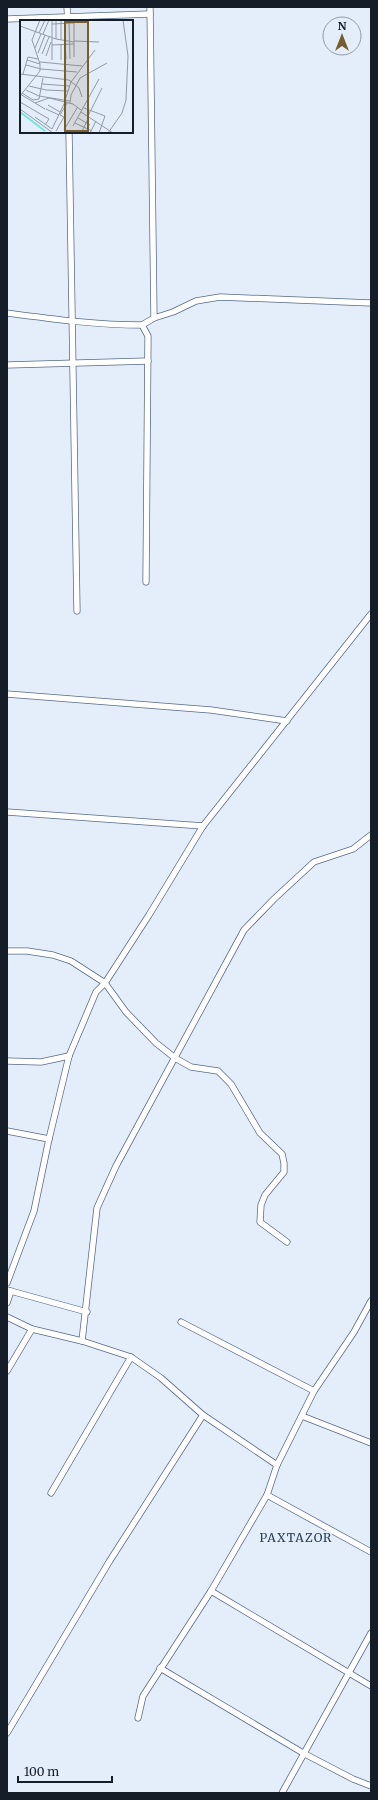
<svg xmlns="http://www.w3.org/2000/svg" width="378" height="1800" viewBox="0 0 378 1800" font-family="Merriweather,serif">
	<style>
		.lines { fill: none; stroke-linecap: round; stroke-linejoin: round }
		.minor-casing { stroke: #566a85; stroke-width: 7 }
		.minor { stroke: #fff; stroke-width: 5.5 }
		.labels { text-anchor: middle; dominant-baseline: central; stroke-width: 4; stroke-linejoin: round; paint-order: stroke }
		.quarter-label { font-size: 12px; letter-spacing: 1px; fill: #2b3d56; stroke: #e4eefa }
		.inset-river { fill: none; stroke: #74e7db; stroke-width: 2 }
		.inset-road { fill: none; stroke: #919aa6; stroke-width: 1 }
		.view { fill: #775e2f; fill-opacity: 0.15; stroke: #775e2f; stroke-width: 2 }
		.inset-edge { fill: none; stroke: #151d28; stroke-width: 2 }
	</style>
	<rect width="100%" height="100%" fill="#e4eefa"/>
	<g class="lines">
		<defs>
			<g id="minor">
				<path d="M67 7 68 21"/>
				<path d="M7 19 150 14"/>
				<path d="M69 132 77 611"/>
				<path d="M7 313C52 319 96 325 142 325"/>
				<path d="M154 318 173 312 196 301 220 297 371 303"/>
				<path d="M7 365 148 361"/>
				<path d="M146 582 148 336 142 325 154 318 150 7"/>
				<path d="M7 694 211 710 287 721"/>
				<path d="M7 812 203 826"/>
				<path d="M7 951H27L53 955 71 961 105 983 126 1012 156 1043 175 1058 191 1067 218 1071 231 1084 260 1133 282 1154 284 1163V1172L265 1195 261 1205 260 1222 287 1242"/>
				<path d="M7 1061 41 1062 69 1056"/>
				<path d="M7 1131 49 1139"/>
				<path d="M7 1283 34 1211 49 1139 69 1056 96 992 105 983 149 915 203 826 371 614"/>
				<path d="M7 1290 87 1312"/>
				<path d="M7 1303 11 1291"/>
				<path d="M7 1317 32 1329 82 1341 131 1357 161 1378 203 1415 277 1465"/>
				<path d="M181 1322 314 1391"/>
				<path d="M82 1341 97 1208 116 1166 244 930 274 899 314 862 353 849 371 835"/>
				<path d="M7 1371 32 1329"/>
				<path d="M302 1416 371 1443"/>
				<path d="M51 1493 131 1357"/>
				<path d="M267 1495 371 1552"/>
				<path d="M211 1591 371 1686"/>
				<path d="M160 1668 303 1753 353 1779 371 1786"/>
				<path d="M138 1718 143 1696 211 1591 267 1495 277 1465 314 1391 354 1332 371 1301"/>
				<path d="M7 1733 109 1562 203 1415"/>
				<path d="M282 1793 371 1633"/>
			</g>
		</defs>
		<use href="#minor" class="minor-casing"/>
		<use href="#minor" class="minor"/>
	</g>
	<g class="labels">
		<g class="quarter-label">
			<text x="296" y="1537">PAXTAZOR</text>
		</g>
	</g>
	<g transform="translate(20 20)">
		<rect width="113" height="113" fill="#e4eefa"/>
		<path class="inset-river" d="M0 92 25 111"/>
		<path class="inset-road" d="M32 0V17M36 0V19M45 0V21M49 0 50 39M32 4 54 3M0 6 36 19 54 22M19 13 25 0M23 14 29 0M32 18V40M41 20V0M54 21 79 22M41 24V40M45 24 46 39M32 25 54 24M15 28 21 14M18 33 25 15M22 34 29 17M26 36 31 22M54 37V0M7 40 20 44M20 42 62 46M6 45 21 49M21 49 57 52M0 54 49 60 59 68 62 77M3 54 8 37 18 39M22 64 49 66M9 66 26 70 48 71M6 70 19 76 50 81M2 73 13 80 19 79 23 58M0 74 25 89M0 76 20 51V44L12 20 20 0M45 80 51 62 75 30M0 82 29 99 25 105M15 83 29 78 53 84 61 90M50 83 51 75 60 58 87 43M28 85 40 92M64 88 85 96 79 113M0 89 33 113M26 89 39 95M61 92 93 113M40 95 47 83M68 96 82 68M15 97 32 109 45 82M58 98 70 105M55 103 72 111M53 106 79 59M44 110 57 88M36 111 44 97 40 95M61 113 69 97M70 113 76 101M88 113 102 93 106 80 108 36 103 0"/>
		<path class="view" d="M45 2H68V111H45Z"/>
		<rect width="113" height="113" class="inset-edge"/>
	</g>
	<rect width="378" height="1800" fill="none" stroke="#151d28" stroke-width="16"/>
	<g transform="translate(342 36)"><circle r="19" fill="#e4eefa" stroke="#919aa6"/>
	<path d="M0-3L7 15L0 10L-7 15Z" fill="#775e2f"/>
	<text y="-6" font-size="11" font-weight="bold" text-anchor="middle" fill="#151d28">N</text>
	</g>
	<path d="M18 1776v6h94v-6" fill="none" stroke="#151d28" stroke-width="2"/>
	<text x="24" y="1776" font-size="12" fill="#151d28" stroke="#e4eefa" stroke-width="3" paint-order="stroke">100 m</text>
</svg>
